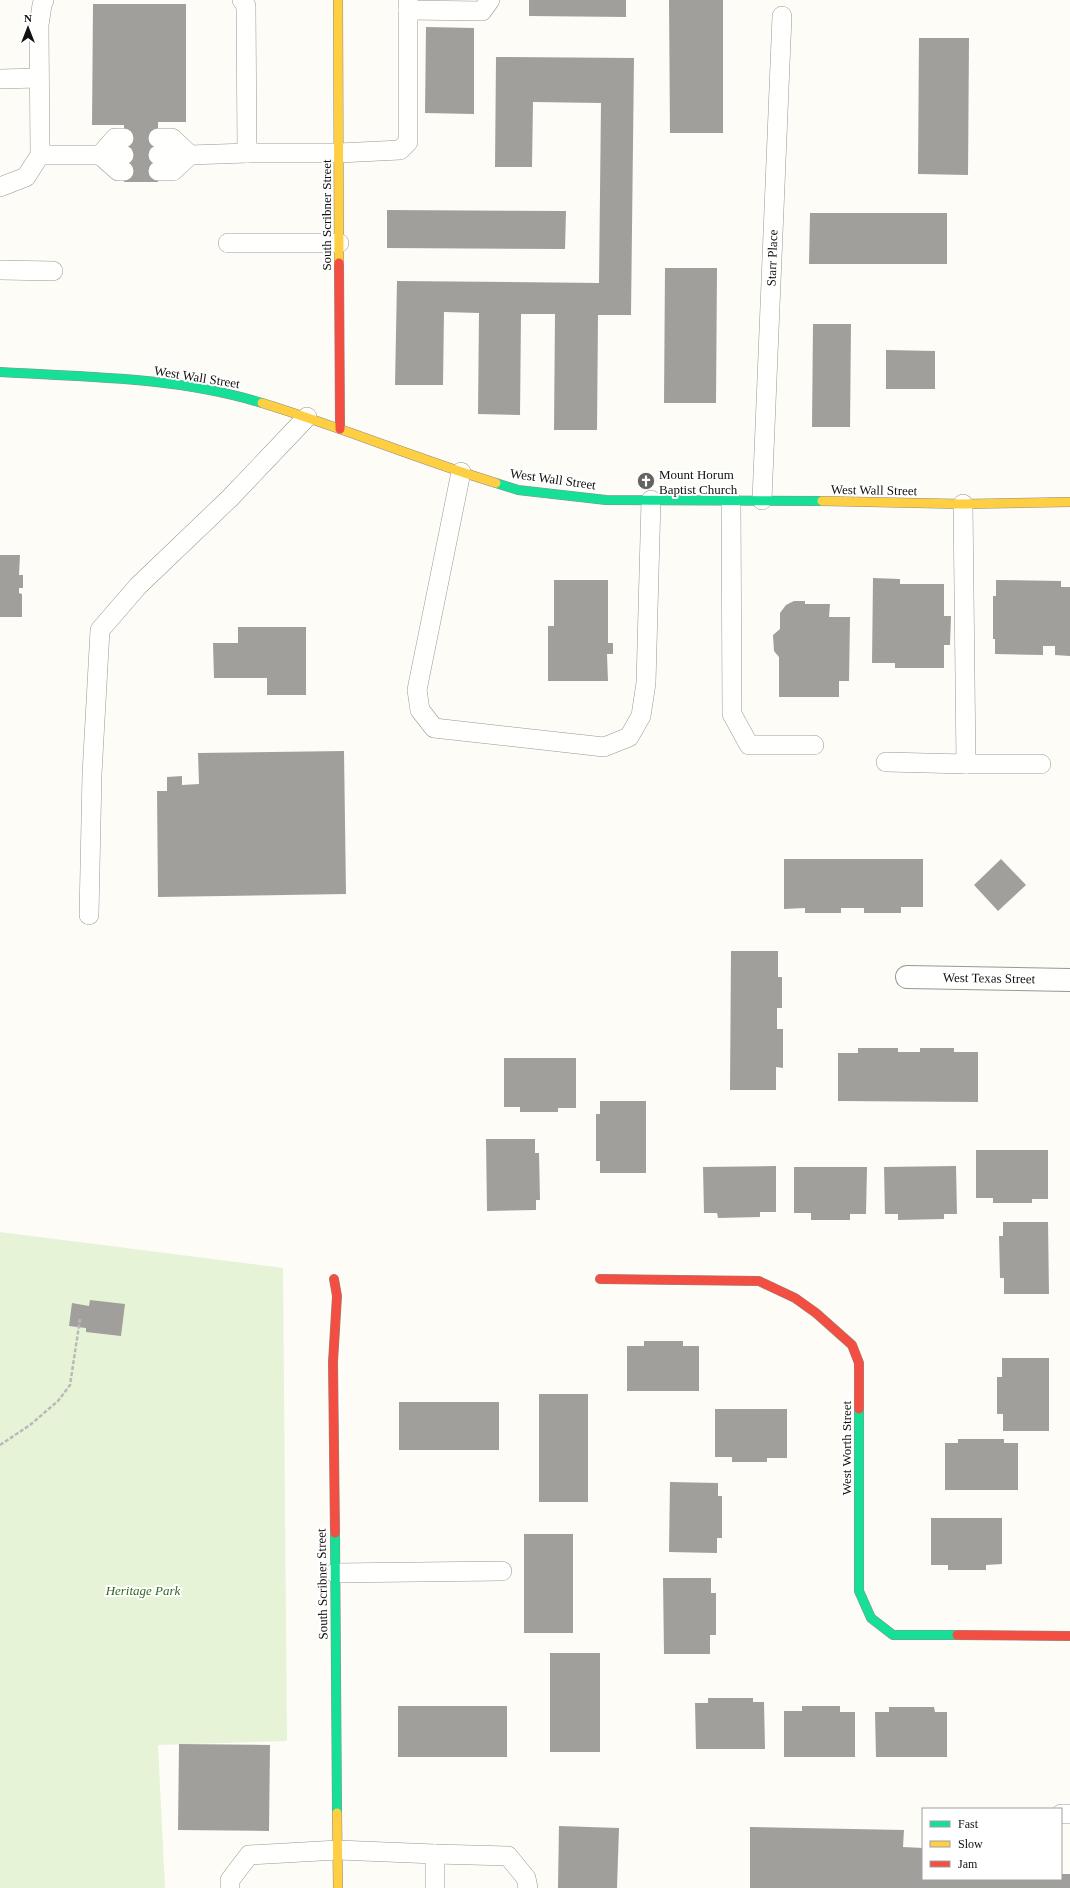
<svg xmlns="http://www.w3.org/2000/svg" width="1070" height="1888" viewBox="0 0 1070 1888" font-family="Georgia,serif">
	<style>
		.green { fill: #e7f3d7 }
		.building { fill: #a19f9c }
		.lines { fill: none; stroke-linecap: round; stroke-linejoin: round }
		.lane-casing { stroke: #979795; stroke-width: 20 }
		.street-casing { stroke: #979795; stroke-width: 24 }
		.fast-casing { stroke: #8e8d8b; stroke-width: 10 }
		.slow-casing { stroke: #8e8d8b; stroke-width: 10 }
		.jam-casing { stroke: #8e8d8b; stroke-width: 10 }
		.path { stroke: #b9b9b8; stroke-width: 2.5; stroke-dasharray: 4 2; stroke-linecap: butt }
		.lane { stroke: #fffffe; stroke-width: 19 }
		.street { stroke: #fffffe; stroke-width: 22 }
		.fast { stroke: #16e098; stroke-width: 9 }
		.slow { stroke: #ffcf43; stroke-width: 9 }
		.jam { stroke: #f24e42; stroke-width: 9 }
		.labels { text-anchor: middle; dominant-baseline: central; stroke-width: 4; stroke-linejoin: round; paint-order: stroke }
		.street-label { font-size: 13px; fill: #111; stroke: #fff }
		.poi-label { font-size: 13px; fill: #111; stroke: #fff; text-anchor: start }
		.park-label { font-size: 13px; font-style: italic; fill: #2f6b1f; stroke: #fff }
	</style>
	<rect width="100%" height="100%" fill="#fdfcf7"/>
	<path class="green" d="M0 1232 283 1268 287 1741 158 1745 165 1888H0Z"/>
	<g class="building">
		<path d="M529 0H626V17L529 16Z"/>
		<path d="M669 0H723V133H670Z"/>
		<path d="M93 4H186V122H158V182H124V125H92Z"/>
		<path d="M426 27 474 28V114L425 113Z"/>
		<path d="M919 38H969L968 175 918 174Z"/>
		<path d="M496 57 634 58 631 315H598L597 430H554L555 314H521L520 415 478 414 479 313 444 312 443 385H395L397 281 599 283 601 103 533 102 532 167H495Z"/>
		<path d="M387 210 566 211 565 249 387 248Z"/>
		<path d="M810 213H947V264H809Z"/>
		<path d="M665 268H717L716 403H664Z"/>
		<path d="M813 324H851L850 427H812Z"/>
		<path d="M886 350 935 351V389H886Z"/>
		<path d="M0 555H20L19 575H23V588H19V593L22 594V617H0Z"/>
		<path d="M873 578 900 579V584H944V616H951L950 645H944V668H895V663H872Z"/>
		<path d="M554 580H608V643H613V654H607L608 681H548V626H554Z"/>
		<path d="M996 580 1061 581V587H1070V656L1055 655V646H1043V655L995 654V639H993V596H996Z"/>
		<path d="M794 601H805V604H830L829 617H850L849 681H839V697H779V657L774 651 773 635 780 629V613L786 605Z"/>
		<path d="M238 627H306V695H267V678H214L213 643H238Z"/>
		<path d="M344 751 346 894 158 897 157 791H167V777L182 776V785L199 784 198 753Z"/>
		<path d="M784 859H923V907H901V913H864V908H841V913H805V908L784 909Z"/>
		<path d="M1001 859 1026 885 998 911 974 885Z"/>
		<path d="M731 951H778V977H782V1008H777V1029H783V1068L776 1067V1090H730Z"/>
		<path d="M858 1048H898V1052H920V1048H954V1052H978V1102L838 1101V1053H858Z"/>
		<path d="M504 1058H576V1108H558V1112H520V1107H504Z"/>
		<path d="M600 1101H646V1173H600V1161H596V1114H600Z"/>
		<path d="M486 1139H535V1153H539L540 1200H536V1210L487 1211Z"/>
		<path d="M976 1150H1048V1199H1032V1203H993V1198H976Z"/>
		<path d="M776 1166V1212H760V1217L718 1218 717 1213H704L703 1167Z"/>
		<path d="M956 1166 957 1214H944V1219L898 1220V1214H885L884 1167Z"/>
		<path d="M794 1167H867L866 1214H850V1220H811V1213H794Z"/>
		<path d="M1003 1222H1048L1049 1294H1004V1278H1000L999 1236H1003Z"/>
		<path d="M90 1300 125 1304 121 1336 86 1332V1328L69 1326 72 1303 89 1306Z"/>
		<path d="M644 1341H683V1346H699V1391H627V1346H644Z"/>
		<path d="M1002 1358H1049V1431H1003V1414H997V1377H1002Z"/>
		<rect x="539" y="1394" width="49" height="108"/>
		<rect x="399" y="1402" width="100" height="48"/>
		<path d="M715 1409H787V1458H767V1462H732V1457H715Z"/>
		<path d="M958 1439H1004V1443H1018V1490H945V1443H958Z"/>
		<path d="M670 1482 718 1483V1496H722V1538H717V1553L669 1552Z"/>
		<path d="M931 1518H1002V1564L986 1565V1570H948V1565H931Z"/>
		<rect x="524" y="1534" width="49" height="99"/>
		<path d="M663 1578H711V1593H716V1635H710V1654H664Z"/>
		<rect x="550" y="1653" width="50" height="99"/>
		<path d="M708 1698H753V1702H764L765 1749H696L695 1703H708Z"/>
		<rect x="398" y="1706" width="109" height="51"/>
		<path d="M802 1706H840V1712H855V1757H784V1711H802Z"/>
		<path d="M889 1707H934L935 1712H947V1757H876L875 1712H889Z"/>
		<path d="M179 1744 270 1745 269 1831 178 1830Z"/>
		<path d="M559 1826 619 1828 617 1888H558Z"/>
		<path d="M750 1827 904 1830 903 1847 923 1848V1879H1061V1874H1070V1888H750Z"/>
	</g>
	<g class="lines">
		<defs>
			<g id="lane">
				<path d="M242 0 246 6 247 153H339L400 150 408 142V0"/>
				<path d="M408 10 482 11 490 0"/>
				<path d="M0 79 39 78"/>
				<path d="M158 138H172L190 155 247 153"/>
				<path d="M40 155H100L115 138H124"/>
				<path d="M100 155 118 171H124"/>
				<path d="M100 155H124"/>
				<path d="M158 155H190"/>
				<path d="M158 171H173L190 155"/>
				<path d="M0 187 26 177 40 155 39 25 42 5 44 0"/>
				<path d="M228 243H339"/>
				<path d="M0 270 53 271"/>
				<path d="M461 472 417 690 420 710 434 728 604 747 629 737 641 716 646 683 651 500"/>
				<path d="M731 500 732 714 749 745H814"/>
				<path d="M762 500 782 16"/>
				<path d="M886 762 966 764 963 504"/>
				<path d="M966 764H1041"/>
				<path d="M89 915 92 774 100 630 138 586 230 498 307 417"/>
				<path d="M335 1573 502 1571"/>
				<path d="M1061 1814H1070"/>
				<path d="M435 1854 508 1856 526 1878 528 1888"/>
				<path d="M230 1888V1880L249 1855 338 1850 435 1854V1888"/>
			</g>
			<path id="street" d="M907 977 1070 980"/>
			<g id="fast">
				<path d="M0 372C87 377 178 377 262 403"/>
				<path d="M496 483 518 490 606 500 822 501"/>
				<path d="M859 1409V1591L871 1618 893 1635H957"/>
				<path d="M335 1533 337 1813"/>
			</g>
			<g id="slow">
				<path d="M338 0 339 263"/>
				<path d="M262 403C341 427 417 459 496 483"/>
				<path d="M822 501 963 504 1070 502"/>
				<path d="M337 1813 338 1888"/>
			</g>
			<g id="jam">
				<path d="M339 263 340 429"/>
				<path d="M334 1279 337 1296 333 1362 335 1533"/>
				<path d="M600 1279 759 1281 795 1298 816 1313 852 1345 859 1363V1409"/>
				<path d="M957 1635 1070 1636"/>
			</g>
		</defs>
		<use href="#lane" class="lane-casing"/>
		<use href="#street" class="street-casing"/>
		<use href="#fast" class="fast-casing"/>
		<use href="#slow" class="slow-casing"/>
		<use href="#jam" class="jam-casing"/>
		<path class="path" d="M0 1445 30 1425 58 1401 70 1385 80 1319"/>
		<use href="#lane" class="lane"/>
		<use href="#street" class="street"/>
		<use href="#fast" class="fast"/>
		<use href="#slow" class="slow"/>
		<use href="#jam" class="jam"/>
	</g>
	<defs>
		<symbol id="church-disc" viewBox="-11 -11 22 22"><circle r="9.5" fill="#646362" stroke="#fff"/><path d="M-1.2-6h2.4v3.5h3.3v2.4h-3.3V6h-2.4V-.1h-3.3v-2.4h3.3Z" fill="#fff"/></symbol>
	</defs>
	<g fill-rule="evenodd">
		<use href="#church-disc" x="636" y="471" width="20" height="20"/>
	</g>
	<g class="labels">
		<g class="street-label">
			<text transform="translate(326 215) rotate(-90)">South Scribner Street</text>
			<text transform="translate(772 258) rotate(-88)">Starr Place</text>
			<text transform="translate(197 377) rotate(9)">West Wall Street</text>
			<text transform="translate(553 479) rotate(8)">West Wall Street</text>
			<text transform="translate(874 490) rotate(1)">West Wall Street</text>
			<text transform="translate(989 978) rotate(1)">West Texas Street</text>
			<text transform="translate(846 1448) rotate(-90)">West Worth Street</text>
			<text transform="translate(322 1584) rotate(-91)">South Scribner Street</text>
		</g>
		<g class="poi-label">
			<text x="659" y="474">Mount Horum<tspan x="659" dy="15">Baptist Church</tspan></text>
		</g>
		<g class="park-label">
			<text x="143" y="1590">Heritage Park</text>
		</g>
	</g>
	<rect x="922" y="1808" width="140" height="72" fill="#ffffff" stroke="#a0a0a0"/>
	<rect x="930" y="1821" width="20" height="6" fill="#16e098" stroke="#a0a0a0"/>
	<text x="958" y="1828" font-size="12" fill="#111111">Fast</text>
	<rect x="930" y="1841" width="20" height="6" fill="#ffcf43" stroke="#a0a0a0"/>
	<text x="958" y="1848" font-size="12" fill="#111111">Slow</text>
	<rect x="930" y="1861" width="20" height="6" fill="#f24e42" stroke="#a0a0a0"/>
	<text x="958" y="1868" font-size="12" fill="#111111">Jam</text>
	<g transform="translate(28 28)" stroke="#ffffff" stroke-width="3" paint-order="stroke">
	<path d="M0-3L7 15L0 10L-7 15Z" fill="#111111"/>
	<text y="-6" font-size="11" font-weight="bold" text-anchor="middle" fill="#111111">N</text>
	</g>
</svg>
